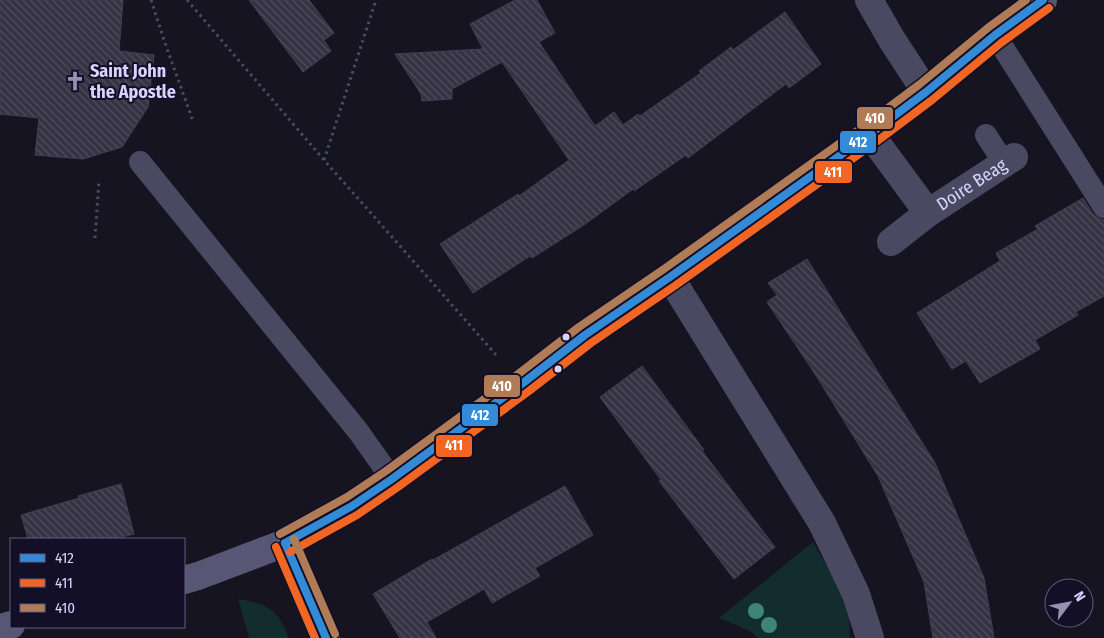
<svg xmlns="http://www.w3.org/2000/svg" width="1104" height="638" viewBox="0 0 1104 638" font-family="'Fira Sans Condensed',sans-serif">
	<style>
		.green { fill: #132c2d }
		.building { fill: url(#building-back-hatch); stroke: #433f54 }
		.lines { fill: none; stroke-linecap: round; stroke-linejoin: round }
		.path { stroke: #44505f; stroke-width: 3; stroke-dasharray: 2.5 4; stroke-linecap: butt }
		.lane { stroke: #4a4962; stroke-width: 22 }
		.street { stroke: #4a4962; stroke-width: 28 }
		.secondary { stroke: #575674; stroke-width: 28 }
		.bus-1-casing { stroke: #130f26; stroke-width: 11 }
		.bus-2-casing { stroke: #130f26; stroke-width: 11 }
		.bus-3-casing { stroke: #130f26; stroke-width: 11 }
		.bus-1 { stroke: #338bd7; stroke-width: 8 }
		.bus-2 { stroke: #f26522; stroke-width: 8 }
		.bus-3 { stroke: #b07c57; stroke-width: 8 }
		.tree { fill: #3e8478 }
		.bus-dot { fill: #d9d4ff; stroke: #130f26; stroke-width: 2 }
		.labels { text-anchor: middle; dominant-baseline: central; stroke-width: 4; stroke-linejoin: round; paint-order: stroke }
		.poi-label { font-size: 18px; font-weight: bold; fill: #d9d4ff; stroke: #130f26; text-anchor: start }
		.street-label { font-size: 18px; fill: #d9d4ff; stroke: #130f26 }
		.line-badge { stroke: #130f26; stroke-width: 2 }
		.badge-label { font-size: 14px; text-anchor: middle; font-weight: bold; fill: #fff }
	</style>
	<defs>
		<pattern id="building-back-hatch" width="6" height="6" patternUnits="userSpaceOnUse" patternTransform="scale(1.25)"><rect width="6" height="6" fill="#343243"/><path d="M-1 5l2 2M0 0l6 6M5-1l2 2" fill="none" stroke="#514f5f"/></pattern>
	</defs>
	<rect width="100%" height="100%" fill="#161421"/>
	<g class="green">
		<path d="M813 542 841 592 849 618 850 638H758L752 632 719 618Z"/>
		<path d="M238 599C267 604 278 609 289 638H249Z"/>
	</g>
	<g class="building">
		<path d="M0 0H123L119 51 154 55 148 107 122 147 83 159 35 155 39 118 0 114Z"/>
		<path d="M249 0H309L334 33 324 40 331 51 303 72Z"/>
		<path d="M515 0H537L555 33 539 42 595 126 614 112 623 125 638 114 640 116 701 73 699 71 731 47 733 50 785 12 821 64 789 88 786 84 688 158 686 155 634 191 633 189 584 225 532 258 530 256 473 293 440 244 518 194 519 196 569 160 502 62 452 89V99L422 101 421 94 395 54 483 49 470 24Z"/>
		<path d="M1083 198 1093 214 1098 218 1104 220V296L1076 312 1078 315 1035 340 1040 349 980 383 966 361 952 369 917 313 1000 261 996 253 1038 229 1035 226Z"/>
		<path d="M807 259 935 463 984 578 994 638H933L924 582 878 476 817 377 767 302 777 295 768 283Z"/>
		<path d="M642 366 704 450 702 451 775 547 734 579 659 481 661 480 600 397Z"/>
		<path d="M121 484 134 534 114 539H28L21 515 79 498 78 496Z"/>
		<path d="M565 486 593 535 535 568 540 576 492 603 484 589 427 622 436 638H400L373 594 432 559 433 560Z"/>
	</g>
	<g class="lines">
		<g class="path">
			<path d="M151 0 166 46 193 121"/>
			<path d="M187 0 324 160 498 357"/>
			<path d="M324 160 376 0"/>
			<path d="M95 238 99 180"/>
		</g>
		<g class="lane">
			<path d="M995 35 1104 207"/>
			<path d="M986 135 1004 163"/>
			<path d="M140 162 358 431 392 479"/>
		</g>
		<g class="street">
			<path d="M869 0 892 40 926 92"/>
			<path d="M870 134 928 213"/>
			<path id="s1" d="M891 242 928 213 1014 157"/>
			<path d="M670 277 822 523 856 594 870 638"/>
		</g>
		<g class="secondary">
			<path d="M285 543 326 638"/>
			<path d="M184 580 198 576 285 543 352 506 392 479 523 383 585 335 670 277 870 134 926 92 995 35 1043 0"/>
			<path d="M0 628 11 625"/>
		</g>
		<defs>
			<g id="bus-1">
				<path d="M285 543 352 506 392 479 523 383 585 335 670 277 870 134 926 92 995 35 1043 0"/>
				<path d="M285 543 326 638"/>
			</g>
			<g id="bus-2">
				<path d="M276 547 315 638"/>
				<path d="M290 552 357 515 398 487 529 391 591 343 676 285 876 142 932 100 1001 43 1049 8"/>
			</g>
			<g id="bus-3">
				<path d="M280 534 347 497 386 471 517 375 579 327 664 269 864 126 920 84 989 27 1026 0"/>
				<path d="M294 539 335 634"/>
			</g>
		</defs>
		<use href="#bus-1" class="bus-1-casing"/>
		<use href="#bus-2" class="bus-2-casing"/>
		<use href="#bus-3" class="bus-3-casing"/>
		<use href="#bus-1" class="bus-1"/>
		<use href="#bus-2" class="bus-2"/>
		<use href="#bus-3" class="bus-3"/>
	</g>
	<g class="tree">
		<circle cx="756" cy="611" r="8"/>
		<circle cx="769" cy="625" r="8"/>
	</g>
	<defs>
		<symbol id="church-bare" viewBox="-9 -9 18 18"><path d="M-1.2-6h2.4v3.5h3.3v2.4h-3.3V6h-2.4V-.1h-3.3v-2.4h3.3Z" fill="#9591b1" stroke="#130f26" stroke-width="2.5" paint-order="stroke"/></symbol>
	</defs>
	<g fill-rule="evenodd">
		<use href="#church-bare" x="61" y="67" width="28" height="28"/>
	</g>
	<g class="bus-dot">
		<circle cx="566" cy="337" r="4.5"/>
		<circle cx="558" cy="369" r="4.5"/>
	</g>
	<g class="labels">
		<g class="poi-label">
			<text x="90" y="71">Saint John<tspan x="90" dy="21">the Apostle</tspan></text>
		</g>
		<g class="street-label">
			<text stroke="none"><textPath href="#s1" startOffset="99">Doire Beag</textPath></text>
		</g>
	</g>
	<g class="line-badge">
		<rect x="856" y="106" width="38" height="24" rx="5" fill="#b07c57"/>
		<rect x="839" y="130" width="38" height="24" rx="5" fill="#338bd7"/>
		<rect x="814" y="160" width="39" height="24" rx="5" fill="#f26522"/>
		<rect x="483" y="374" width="38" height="24" rx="5" fill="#b07c57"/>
		<rect x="461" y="403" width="38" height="24" rx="5" fill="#338bd7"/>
		<rect x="435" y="434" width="38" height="24" rx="5" fill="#f26522"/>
	</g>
	<g class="badge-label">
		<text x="875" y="123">410</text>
		<text x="858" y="147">412</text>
		<text x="833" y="177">411</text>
		<text x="502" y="391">410</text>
		<text x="480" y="420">412</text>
		<text x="454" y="450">411</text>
	</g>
	<rect x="10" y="538" width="175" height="90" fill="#130f26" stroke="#625e7d"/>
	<rect x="20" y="554" width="25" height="8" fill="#338bd7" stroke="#625e7d"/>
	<text x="55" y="563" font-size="15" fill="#d9d4ff">412</text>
	<rect x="20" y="579" width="25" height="8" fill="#f26522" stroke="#625e7d"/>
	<text x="55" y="588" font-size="15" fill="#d9d4ff">411</text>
	<rect x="20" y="604" width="25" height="8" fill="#b07c57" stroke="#625e7d"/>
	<text x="55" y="613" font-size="15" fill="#d9d4ff">410</text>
	<g transform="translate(1069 603) rotate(58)"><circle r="24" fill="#130f26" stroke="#625e7d"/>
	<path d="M0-4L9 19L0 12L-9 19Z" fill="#9591b1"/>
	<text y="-8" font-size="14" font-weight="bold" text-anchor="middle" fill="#d9d4ff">N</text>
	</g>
</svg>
